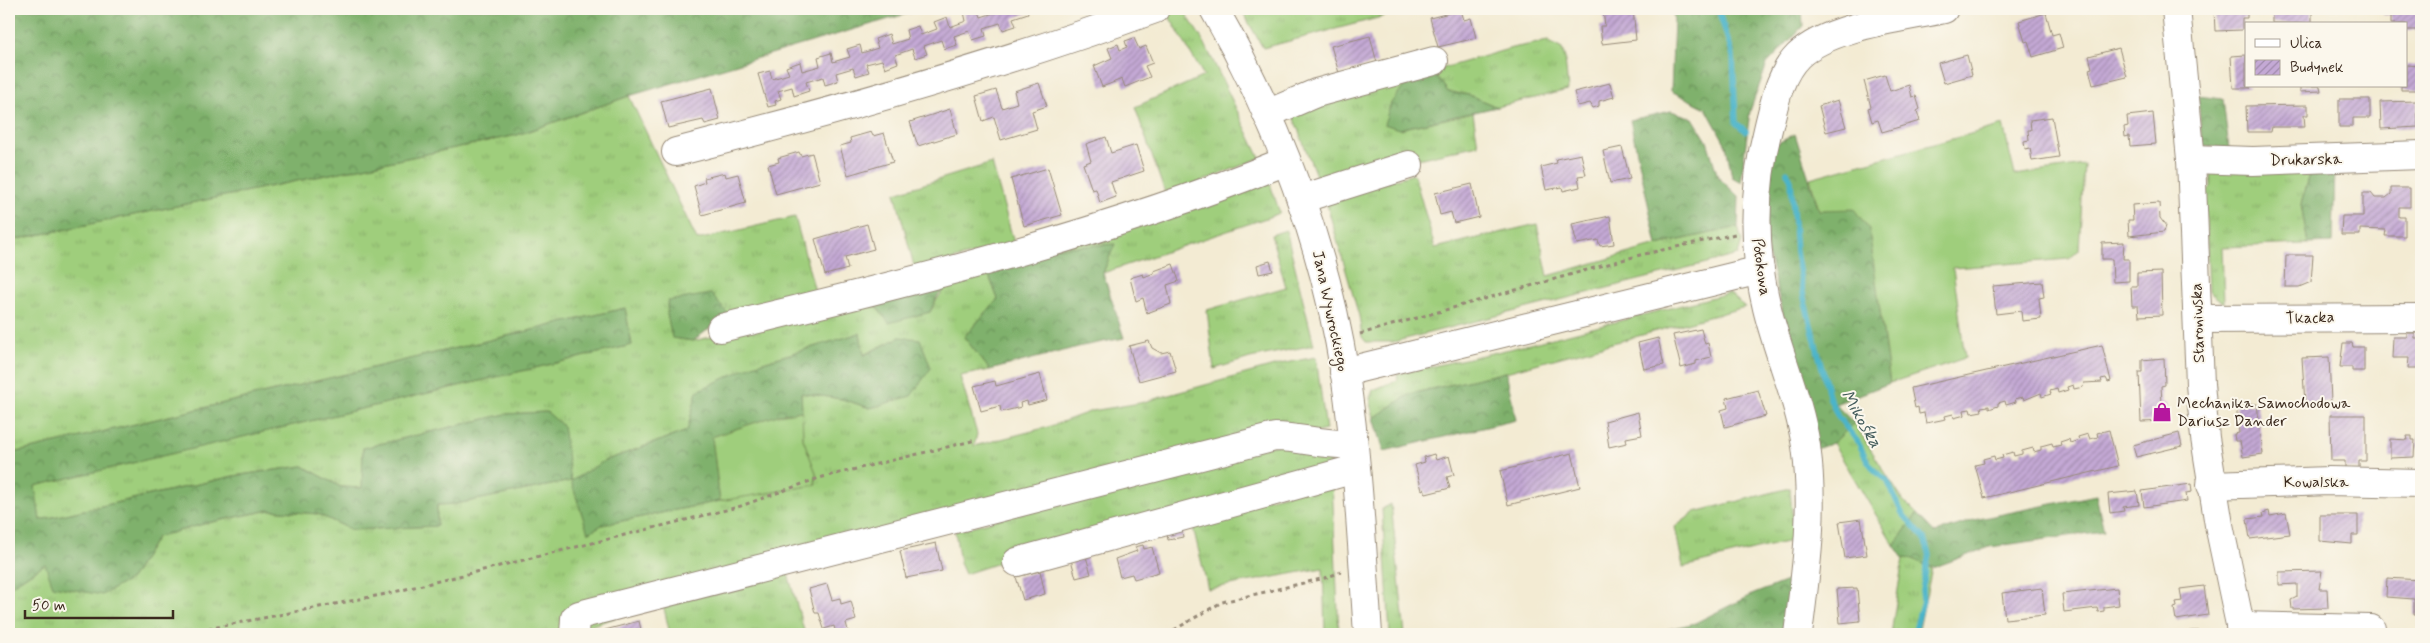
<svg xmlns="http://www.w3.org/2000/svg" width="2430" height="643" viewBox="0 0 2430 643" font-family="Mynerve,sans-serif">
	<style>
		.grass { fill: url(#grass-tufts); stroke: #6d7c4d; fill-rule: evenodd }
		.forest { fill: url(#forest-crowns); stroke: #5d6e45 }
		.garden { fill: #9fce7c; stroke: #6d7c4d }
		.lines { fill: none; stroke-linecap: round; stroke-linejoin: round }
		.stream { stroke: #4bb4c9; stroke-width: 5.5 }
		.building { fill: url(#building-hatch) }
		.minor-casing { stroke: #978a78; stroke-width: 30 }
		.path { stroke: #978a78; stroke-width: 3; stroke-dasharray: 4 4; stroke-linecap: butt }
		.minor { stroke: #fff; stroke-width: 28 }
		.labels { text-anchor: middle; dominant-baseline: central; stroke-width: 4; stroke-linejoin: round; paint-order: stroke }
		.street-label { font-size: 16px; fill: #3b2a1e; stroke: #fbf7ec }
		.poi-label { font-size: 16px; fill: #3b2a1e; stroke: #fbf7ec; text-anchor: start }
		.water-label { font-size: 18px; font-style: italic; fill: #415a5a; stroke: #fbf7ec }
	</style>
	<defs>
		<pattern id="grass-tufts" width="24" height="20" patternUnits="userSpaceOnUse" patternTransform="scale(1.25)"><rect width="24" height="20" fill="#9fce7c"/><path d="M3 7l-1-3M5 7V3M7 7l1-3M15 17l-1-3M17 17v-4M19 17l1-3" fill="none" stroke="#8ab16b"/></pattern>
		<pattern id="forest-crowns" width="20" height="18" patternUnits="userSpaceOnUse" patternTransform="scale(1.25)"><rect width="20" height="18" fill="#7fb16c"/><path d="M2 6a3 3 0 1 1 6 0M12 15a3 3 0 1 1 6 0" fill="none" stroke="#699058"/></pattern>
		<pattern id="building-hatch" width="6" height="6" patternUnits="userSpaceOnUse" patternTransform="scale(1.25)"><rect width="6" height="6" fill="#c4a9d5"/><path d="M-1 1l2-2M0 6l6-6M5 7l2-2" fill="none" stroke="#a08aac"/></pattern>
	</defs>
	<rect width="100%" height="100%" fill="#fbf7ec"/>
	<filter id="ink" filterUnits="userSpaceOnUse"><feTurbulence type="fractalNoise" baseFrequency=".02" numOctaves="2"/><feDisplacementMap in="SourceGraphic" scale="10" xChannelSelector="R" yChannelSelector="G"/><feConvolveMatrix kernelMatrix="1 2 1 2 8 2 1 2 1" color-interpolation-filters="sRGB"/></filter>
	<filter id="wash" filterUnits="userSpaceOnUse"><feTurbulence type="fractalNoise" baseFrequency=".0096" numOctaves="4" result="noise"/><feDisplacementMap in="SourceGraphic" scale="20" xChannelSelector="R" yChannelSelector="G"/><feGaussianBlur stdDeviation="1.12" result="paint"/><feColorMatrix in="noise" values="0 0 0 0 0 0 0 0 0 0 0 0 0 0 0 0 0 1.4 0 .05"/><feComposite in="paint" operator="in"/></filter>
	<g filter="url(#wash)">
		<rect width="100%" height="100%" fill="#f3ebd3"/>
		<g class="grass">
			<path d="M1183 9 1204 42 1260 158 1166 196 1135 107 1204 76 1167 13Z"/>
			<path d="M1241 9H1412L1263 48Z"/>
			<path d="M1548 41 1562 49 1565 58 1568 90 1497 107 1469 95 1448 92 1433 71 1512 48Z"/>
			<path d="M1413 75 1399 129 1473 113 1478 145 1384 167 1320 186 1291 111Z"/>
			<path d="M629 96 697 240 795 217 816 295 672 338 693 341 872 301 884 317 930 312C943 285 958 277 986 268L998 299 964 337 990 370 960 376 977 434 974 446 1048 427 1092 411 1140 403 1285 363 1316 357 1326 430 873 534 565 634H9V587L45 564 131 579 157 537 207 523 271 510 318 514 352 530 436 526 437 505 456 504 571 481 547 412 506 414 363 448V488L341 487 303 466 233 476 40 520 34 486 632 345 625 308 9 454V241L517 135ZM860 333 863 355 900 337 870 408 842 399 801 393 803 439 816 473 815 485 730 499 602 525 604 461 687 431 753 365Z"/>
			<path d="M992 163 1014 243 915 270 895 193Z"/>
			<path d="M2210 167 2312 168 2301 204 2308 244 2222 247 2224 303 2209 292 2205 193 2211 187Z"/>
			<path d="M1414 174 1435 248 1537 224 1548 276 1657 245 1738 227 1742 241 1738 255 1393 342H1366L1362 337 1359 316 1325 198Z"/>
			<path d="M1267 175 1280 213 1266 218 1103 273 1114 245 1053 248Z"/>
			<path d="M1286 230 1314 345 1250 358 1214 369 1207 310 1286 287 1271 235Z"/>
			<path d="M1729 293 1745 307 1506 372 1410 394 1374 418 1370 398 1373 390 1398 380 1397 374 1510 349Z"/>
			<path d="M1854 423 1902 499 1917 514 1894 545 1833 443Z"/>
			<path d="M1290 441 1330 449 1331 468 1083 535 965 574 960 563 955 531Z"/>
			<path d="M1332 482 1339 634H1325L1323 568 1208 589 1191 519Z"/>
			<path d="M1790 488 1794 540 1683 567 1675 527 1695 512Z"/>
			<path d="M1391 504 1405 634H1390L1382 509Z"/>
			<path d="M1903 558 1913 559 1932 568 1918 634H1891Z"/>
			<path d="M787 570 805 634H670L662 600Z"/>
		</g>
		<g class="forest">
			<path d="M9 9H923L629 96 517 135 9 241Z"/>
			<path d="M1672 9H1802L1803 26 1767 64 1750 111 1741 182 1732 177 1726 145 1706 108 1671 91 1674 20Z"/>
			<path d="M1433 71 1448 92 1469 95 1497 107 1399 129 1384 124 1391 103 1413 75Z"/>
			<path d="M2198 96 2223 99 2229 149 2202 145Z"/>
			<path d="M1671 111 1693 118 1707 141 1718 177 1739 197 1738 227 1657 245 1630 120Z"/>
			<path d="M1795 134 1819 210 1854 208 1869 229 1890 383 1835 404 1854 423 1833 443 1816 449 1767 249 1765 200 1776 144Z"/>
			<path d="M2335 166 2333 243 2308 244 2301 204 2312 168Z"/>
			<path d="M1115 244 1103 273 1124 338 1082 346 990 370 964 337 998 299 986 268 1053 248Z"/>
			<path d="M960 276 938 295 930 312 889 323 872 301Z"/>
			<path d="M711 294 728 314 693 341 672 338 667 314 668 301Z"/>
			<path d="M625 308 632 345 35 486 40 520 234 476 303 466 341 487 362 488 363 448 506 414 547 412 563 426 571 481 604 461 687 431 697 391 753 365 860 333 864 355 900 337 920 339 931 368 911 396 870 408 842 399 801 393 802 411 778 415 712 437 720 501 602 525 588 533 571 481 456 504 437 505V526L352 530 318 514 270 510 207 523 157 537 131 579 102 595 53 586 45 564 9 587V454Z"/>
			<path d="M1506 372 1516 420 1384 451 1374 418 1410 394Z"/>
			<path d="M2096 495 2104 531 1990 547 1932 568 1913 559 1903 558 1894 545 1917 514 1935 533 1974 520Z"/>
			<path d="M1792 579 1782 634H1647L1695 623 1749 596Z"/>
		</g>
		<g class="garden">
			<path d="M2003 125 2015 175 2084 165 2079 250 2069 259 1953 268 1965 358 1890 383 1869 229 1854 209 1819 210 1810 178Z"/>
			<path d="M802 411 803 439 816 473 815 485 720 501 712 437 778 415Z"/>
		</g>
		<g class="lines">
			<g class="stream">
				<path d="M1718 9 1733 56 1736 123 1746 131"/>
				<path d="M1787 172 1791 180 1796 252 1804 298 1830 399 1838 417 1858 442 1867 460 1875 471 1887 480 1902 513 1924 538 1929 555 1922 590 1923 601 1914 634"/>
			</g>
		</g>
		<g id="blocks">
			<g class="building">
				<path d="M975 9H978L981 17 997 12 996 9H1027L1028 13 1013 18 1016 26 1003 30 1000 23 984 28 986 36 973 40 969 31 954 36 957 45 944 49 941 40 924 46 927 54 915 58 912 49 895 55 898 63 885 68 882 60 866 64 869 72 856 76 853 68 836 73 838 81 825 85 823 77 806 82 809 91 794 96 792 87 778 91 781 99 775 101 776 105 768 107 758 74 770 71 772 79 789 74 786 67 800 62 802 71 820 66 818 57 831 53 833 62 850 57 847 49 860 45 862 53 878 48 875 39 889 34 892 44 908 39 906 30 918 26 921 35 937 29 934 22 947 17 950 27 966 21 964 12Z"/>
				<path d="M1633 9 1636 40 1602 44 1600 26H1605L1603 11Z"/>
				<path d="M2214 9H2247V18H2242V30L2215 31Z"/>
				<path d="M2272 9H2312V24L2272 23Z"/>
				<path d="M2383 9H2419V30H2406V24H2391V15H2383Z"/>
				<path d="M1461 10 1464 20 1471 18 1476 38 1438 47 1430 18Z"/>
				<path d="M2046 13 2052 35 2059 33 2063 48 2033 57 2028 41 2025 42 2019 21Z"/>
				<path d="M1370 36 1377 63 1339 73 1331 46Z"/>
				<path d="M1134 38 1139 49 1146 46 1153 63 1145 66 1150 77 1125 87 1122 79 1102 87 1094 66 1112 58 1108 48 1118 44 1120 50 1127 47 1125 41Z"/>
				<path d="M2119 48 2127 77 2093 85 2089 69 2092 68 2089 56Z"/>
				<path d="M1967 55 1972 75 1944 83 1938 63Z"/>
				<path d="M2246 55V86L2251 88H2233L2231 56Z"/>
				<path d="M2406 65 2421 66V90H2401V86H2406Z"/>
				<path d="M1885 75 1890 91 1909 85 1912 97 1916 96 1920 109 1917 111 1920 121 1882 132 1878 120 1872 122 1868 108 1871 107 1864 81Z"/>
				<path d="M1039 83 1047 106 1032 111 1037 129 1001 140 994 117 983 121 976 96 996 90 1002 108 1017 103 1014 91Z"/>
				<path d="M1610 83 1614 97 1599 101V106L1593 108 1590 103 1578 106 1574 92Z"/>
				<path d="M2300 86H2320L2321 91 2300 92Z"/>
				<path d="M712 88 720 120 705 124 703 120 668 128 661 101Z"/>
				<path d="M2339 99H2370V118H2353V127H2339Z"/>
				<path d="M1838 100 1846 127 1826 132 1819 106Z"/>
				<path d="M2417 101 2418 127 2381 129 2380 102Z"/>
				<path d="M2308 105V115H2304L2305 127H2272L2271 132H2247L2246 106Z"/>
				<path d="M950 109 957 134 918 146 910 122Z"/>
				<path d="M2153 113 2156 144 2130 146 2129 136 2125 137 2124 127 2128 126 2127 116Z"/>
				<path d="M2052 117 2059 157 2032 161 2030 148 2025 149 2024 141 2029 140 2028 130H2031L2030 120Z"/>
				<path d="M871 132 873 136 884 133 893 162 848 175 840 146 851 143 850 138Z"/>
				<path d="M1106 137 1111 153 1136 145 1144 171 1111 182 1116 197 1100 203 1096 189 1092 190 1083 164 1091 161 1086 144Z"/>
				<path d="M1622 147 1630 179 1610 183 1603 151Z"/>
				<path d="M799 152 801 156 812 153 820 182 776 194 768 165 779 162 778 158Z"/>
				<path d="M1581 154 1586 175 1578 176 1580 187 1563 191 1562 187 1546 190 1541 167 1557 163 1556 159Z"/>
				<path d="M1048 168 1062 215 1024 226 1011 179Z"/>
				<path d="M725 173 726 177 738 174 746 203 702 215 694 186 705 182 704 178Z"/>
				<path d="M1472 184 1479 217 1454 223 1451 212 1440 215 1435 193Z"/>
				<path d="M2391 188H2410V207H2399V217H2405V236H2385L2386 230 2360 229V235H2341L2342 216H2363V193H2371L2375 198H2386L2391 194Z"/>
				<path d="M2159 203 2160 218 2166 226 2164 232 2129 236 2128 220H2133L2132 205Z"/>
				<path d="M1610 216 1614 244 1600 246 1598 240 1577 244 1572 224Z"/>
				<path d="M867 224 874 249 845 257 848 269 825 275 815 239Z"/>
				<path d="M2124 242 2123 259H2129V281L2113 282 2112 259H2102V243Z"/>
				<path d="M2286 255H2313L2311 282 2299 287H2285Z"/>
				<path d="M1270 261 1273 271 1259 274 1257 265Z"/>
				<path d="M1173 264 1179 281 1167 285 1171 304 1147 313 1143 298 1136 301 1130 278 1143 274 1144 277 1154 273V271Z"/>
				<path d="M2161 272 2162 315 2139 316 2138 306H2132L2131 286H2137V273Z"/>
				<path d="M2042 282 2044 297 2039 298 2041 319 2022 321 2021 311 1996 314 1993 286Z"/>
				<path d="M1701 329 1705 344 1708 343 1711 357 1696 361V364L1681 368 1673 335Z"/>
				<path d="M2407 333H2415V338H2421V368H2408L2409 358H2392L2393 337H2407Z"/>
				<path d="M1658 338 1664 365 1644 369 1638 343Z"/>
				<path d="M1149 341 1152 348 1161 353 1170 351 1176 371 1139 381 1129 346Z"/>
				<path d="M2343 343H2352L2353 347H2364V371H2352V367H2340Z"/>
				<path d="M2102 345 2111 381 2108 382 2106 378 2101 379 2102 382 2084 383 2083 387 2074 389 2073 385 2067 387 2068 390 2058 393 2057 389 2050 391 2051 394 2042 397 2041 393 2024 400 2023 397 2015 399 2016 402 2006 405 2005 401 1998 403V406L1989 409V406L1981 407 1982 411 1971 413 1970 409 1964 410 1965 415 1954 418 1953 414 1945 416 1946 419 1926 423 1924 413 1919 414 1918 407 1915 408 1911 388Z"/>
				<path d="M2329 357 2331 402 2305 404 2302 358Z"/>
				<path d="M2164 358 2165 385 2161 386 2162 403H2166L2167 421 2141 422 2139 372H2142V360Z"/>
				<path d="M1040 374 1047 400 1028 405 1027 401 1020 403 1021 407 1001 412 1000 406 981 411 974 386 995 381 996 386Z"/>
				<path d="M1758 390 1766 416 1725 427 1721 410 1728 408 1726 398Z"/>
				<path d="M2236 404H2257L2263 454 2243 457 2240 441H2235L2234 434 2239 433Z"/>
				<path d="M1638 412 1642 435 1626 438 1627 443 1609 447 1605 421Z"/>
				<path d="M2330 415H2366V461H2359V469H2345V461H2331Z"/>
				<path d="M2419 420 2421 421V449L2418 448Z"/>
				<path d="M2109 430 2118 466 1984 498 1975 465 1984 463 1983 459 1994 456 1995 460 2003 458 2002 455 2013 452 2014 456 2022 454V451L2033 448 2034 452 2041 450V446L2052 443 2053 447 2061 445 2060 442 2069 439 2070 443 2079 440 2078 437 2088 434 2090 439 2098 437 2097 433Z"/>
				<path d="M2179 433 2182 446 2136 457 2133 445Z"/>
				<path d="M2407 436H2412V440H2415L2414 457 2390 458V439L2408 440Z"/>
				<path d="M1572 453 1580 487 1508 505 1500 471Z"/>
				<path d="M1434 454 1436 460 1449 456 1454 475 1447 477 1450 488 1426 494 1424 489 1422 490 1415 465 1425 462 1424 457Z"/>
				<path d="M2191 484 2192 492 2186 493 2187 501 2144 507 2142 491Z"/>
				<path d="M2137 491 2139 505 2123 507 2124 511 2110 513 2108 494Z"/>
				<path d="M2269 511 2270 516 2286 513 2290 534 2250 539 2247 519 2264 517 2263 513Z"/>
				<path d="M2320 515H2358V535H2352V544L2320 541Z"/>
				<path d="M1180 519 1183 537 1168 540 1165 522Z"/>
				<path d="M1861 519 1867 555 1845 558 1839 522Z"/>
				<path d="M936 543 942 571 906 578 900 551Z"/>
				<path d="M1143 545 1144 549 1152 547 1159 572 1134 579 1132 574 1120 577 1115 559 1137 551 1135 547Z"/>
				<path d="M1085 553 1091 574 1076 578 1070 556Z"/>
				<path d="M1040 571 1045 594 1023 600 1016 577Z"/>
				<path d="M2322 571 2319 589H2327L2328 608 2292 609 2291 600 2297 597V584L2279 585V572Z"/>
				<path d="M2387 578 2421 580V615H2414V599L2386 597Z"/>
				<path d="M827 584 832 600 840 598 841 604 851 601 856 620 846 623 849 634H836L834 626 824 629 819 613H815L809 589Z"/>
				<path d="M2204 586 2208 615 2176 620 2174 608 2177 607 2176 602 2182 601 2180 589Z"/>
				<path d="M1857 588 1860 621 1840 623 1837 589Z"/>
				<path d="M2042 588 2045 615 2005 619 2002 593Z"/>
				<path d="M2117 588 2119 605 2104 607V611L2098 612 2097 608 2064 612 2062 594Z"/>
				<path d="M639 621 642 634H606L605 630Z"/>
				<rect x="2191" y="631" width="23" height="3"/>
			</g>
		</g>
	</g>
	<g filter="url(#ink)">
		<use href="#blocks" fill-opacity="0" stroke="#978a78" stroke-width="1"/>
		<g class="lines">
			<defs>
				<g id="minor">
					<path d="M1214 9C1278 121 1325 246 1345 374 1358 460 1362 548 1368 634"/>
					<path d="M2176 9 2191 159 2200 384 2205 438 2219 525 2242 634"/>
					<path d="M1267 114 1316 93 1434 61"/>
					<path d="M676 152C838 111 998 66 1155 9"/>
					<path d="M2191 159 2253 161 2421 155"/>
					<path d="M1301 199 1409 165"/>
					<path d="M2198 319 2421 318"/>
					<path d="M721 328C912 282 1104 235 1286 161"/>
					<path d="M1344 372 1760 270"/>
					<path d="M2211 485 2329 481 2421 483"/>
					<path d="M1017 562 1355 469"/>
					<path d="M2240 626 2371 629"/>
					<path d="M574 634 575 618 579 615 1275 437C1301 437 1326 446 1353 444"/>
					<path d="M1798 634C1806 571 1815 510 1806 446 1799 399 1778 354 1767 308 1752 246 1753 186 1769 125 1775 101 1780 74 1798 56 1829 26 1902 18 1944 9"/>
				</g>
			</defs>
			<use href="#minor" class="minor-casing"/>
			<g class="path">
				<path d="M1360 334 1640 255 1735 234"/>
				<path d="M193 634 212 628 386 594 738 507 819 478 976 440"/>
				<path d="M1167 634 1222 602 1325 578 1341 572"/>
			</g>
			<use href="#minor" class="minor"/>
		</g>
	</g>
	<defs>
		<symbol id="shop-bare" viewBox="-9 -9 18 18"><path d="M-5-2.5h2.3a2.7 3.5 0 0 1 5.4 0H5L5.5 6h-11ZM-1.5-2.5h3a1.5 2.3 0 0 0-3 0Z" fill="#b5179e" stroke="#fbf7ec" stroke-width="2.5" paint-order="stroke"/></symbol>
	</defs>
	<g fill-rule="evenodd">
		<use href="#shop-bare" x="2148" y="398" width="28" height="28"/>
	</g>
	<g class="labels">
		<g class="street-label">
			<text transform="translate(2306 160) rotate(-1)">Drukarska</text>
			<text transform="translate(1761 267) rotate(82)">Potokowa</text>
			<text transform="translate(1330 311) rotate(78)">Jana Wywrockiego</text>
			<text transform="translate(2310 318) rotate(-2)">Tkacka</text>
			<text transform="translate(2198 323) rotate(-92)">Staroniwska</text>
			<text x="2316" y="482">Kowalska</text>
		</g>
		<g class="poi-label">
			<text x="2177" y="403">Mechanika Samochodowa<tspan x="2177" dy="18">Dariusz Dander</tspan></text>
		</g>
		<g class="water-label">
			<text transform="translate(1861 419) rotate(60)">Mikośka</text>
		</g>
	</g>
	<rect width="2430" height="643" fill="none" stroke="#fbf7ec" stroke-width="30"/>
	<rect x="2245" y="22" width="162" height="65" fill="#fbf7ec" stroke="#aea59a"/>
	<rect x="2255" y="39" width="25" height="8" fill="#ffffff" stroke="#aea59a"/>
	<text x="2290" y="48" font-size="15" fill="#3b2a1e">Ulica</text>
	<rect x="2255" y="60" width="25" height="15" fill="url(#building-hatch)" stroke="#aea59a"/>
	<text x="2290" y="72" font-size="15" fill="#3b2a1e">Budynek</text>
	<path d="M25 610v8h148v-8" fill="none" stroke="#3b2a1e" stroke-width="2.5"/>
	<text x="32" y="610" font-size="15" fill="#3b2a1e" stroke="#fbf7ec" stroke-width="4" paint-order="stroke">50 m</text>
</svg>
